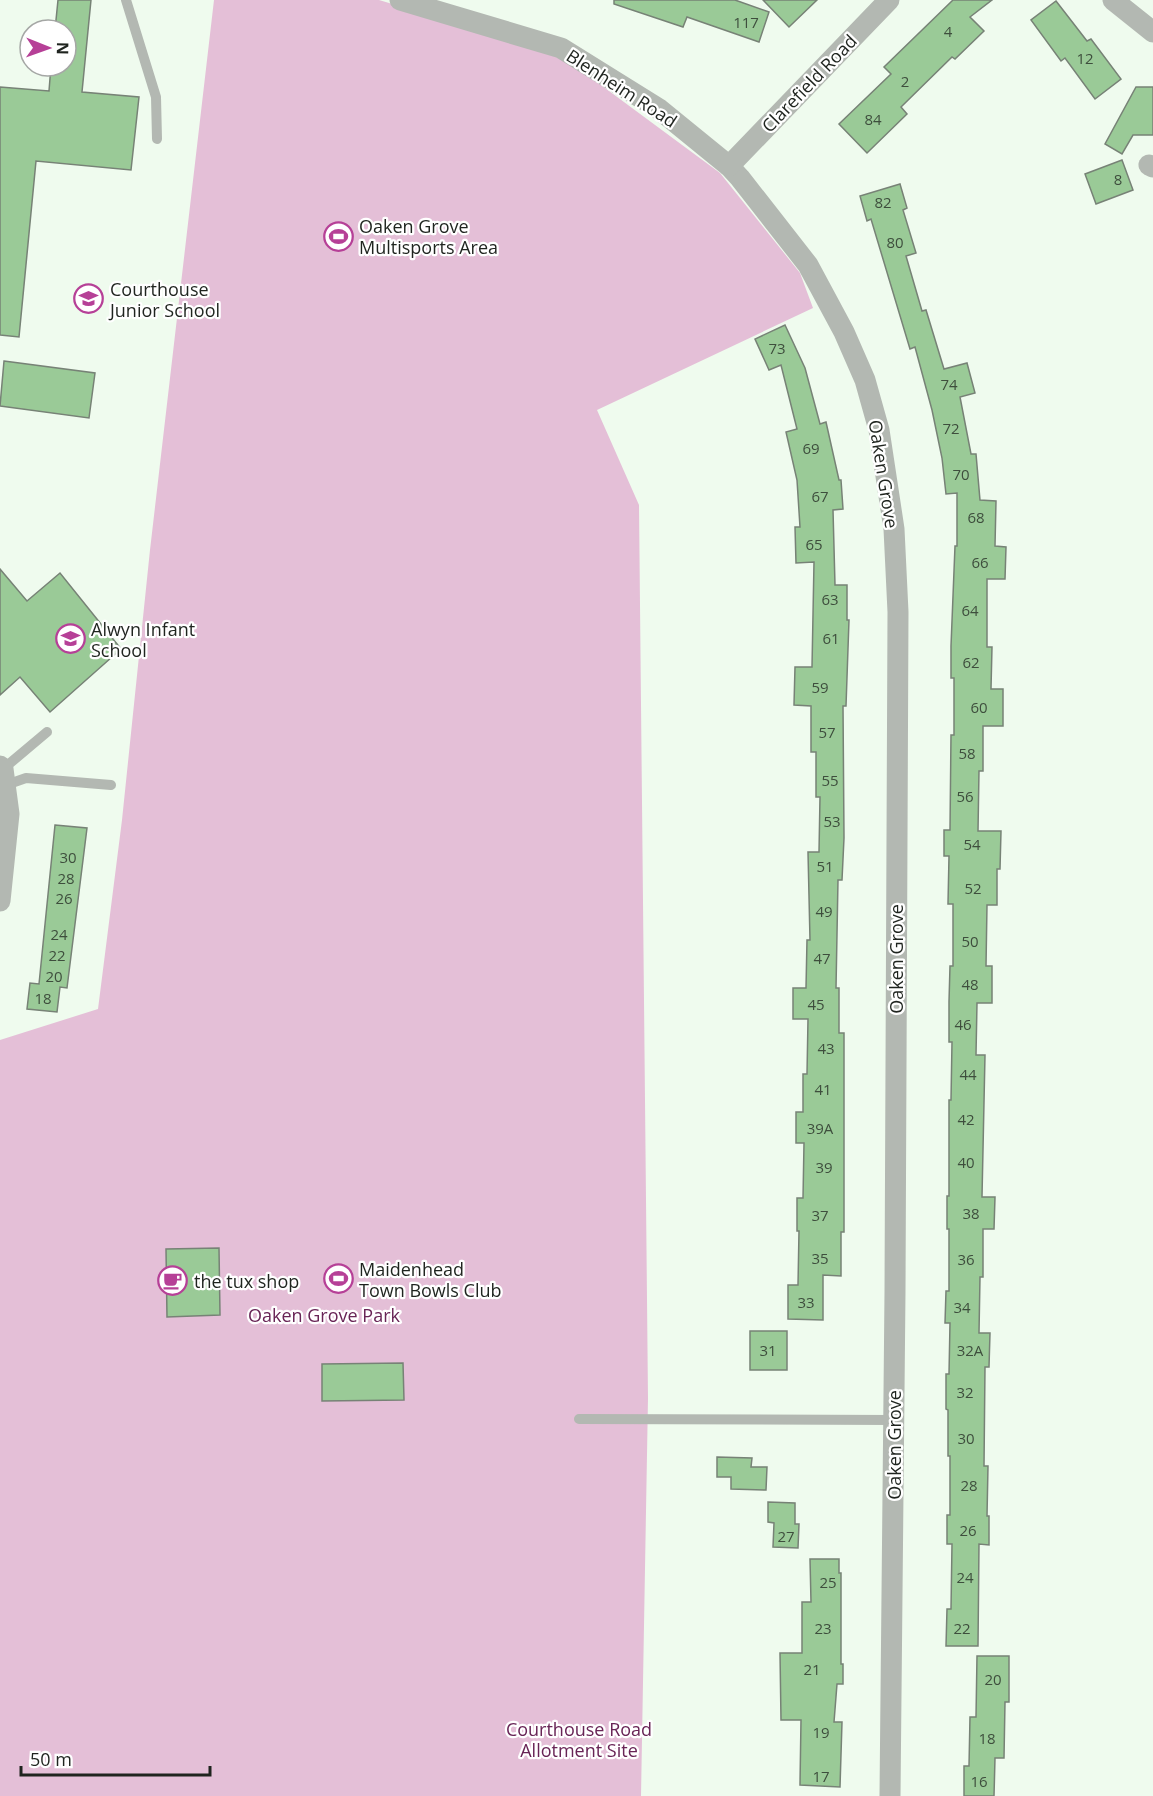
<svg xmlns="http://www.w3.org/2000/svg" width="1153" height="1796" viewBox="0 0 1153 1796" font-family="'Open Sans',sans-serif">
	<style>
		.green { fill: #e4bfd7 }
		.building { fill: #9aca97; stroke: #778276; stroke-width: 1.5 }
		.lines { fill: none; stroke-linecap: round; stroke-linejoin: round }
		.lane { stroke: #b3b8b2; stroke-width: 10 }
		.street { stroke: #b3b8b2; stroke-width: 21 }
		.labels { text-anchor: middle; dominant-baseline: central; stroke-width: 4.5; stroke-linejoin: round; paint-order: stroke }
		.number-label { font-size: 15px; fill: #3e4e3d }
		.street-label { font-size: 18px; fill: #1f241f; stroke: #fff }
		.poi-label { font-size: 18px; fill: #1f241f; stroke: #fff; text-anchor: start }
		.park-label { font-size: 18px; fill: #682456; stroke: #fff }
	</style>
	<rect width="100%" height="100%" fill="#effbee"/>
	<path class="green" d="M214 0H379L559 54 720 173 800 273 813 308 597 410 639 505 648 1398 641 1796H0V1040L98 1009 122 820 150 550Z"/>
	<g class="building">
		<path d="M58 0H91L82 92 139 97 131 170 36 161 19 337 0 335V87L49 91 51 66H66V30H55Z"/>
		<path d="M614 0H735L769 12 759 42 687 17 683 27 614 4Z"/>
		<path d="M763 0H817L789 27Z"/>
		<path d="M953 0H992L970 17 984 31 955 59 952 57 901 107 907 114 867 153 839 124 891 74 884 67Z"/>
		<path d="M1056 1 1087 41 1091 39 1121 79 1095 99 1065 58 1061 61 1031 20Z"/>
		<path d="M1136 87H1153V135H1133L1122 154 1105 144Z"/>
		<path d="M1122 160 1133 190 1096 204 1085 174Z"/>
		<path d="M900 184 907 208 903 210 916 253 906 256 922 311 926 310 944 369 967 363 975 393 960 397 971 454H976L980 500 996 501 995 546 1006 547 1005 579H987V647H992L991 689H1003V726H983V771H979L978 831H1001L1000 869H997V905H987L986 966H992V1003H977L976 1055H985L982 1197H995L994 1229H983V1277H980L979 1333H990L989 1367H985L984 1466H988L987 1516H989V1545L979 1544 978 1646H946L947 1609H951L952 1544H947V1515H950V1456H948V1410L946 1409V1374H949L950 1323H945L946 1291H949V1229H947V1196H949V1100H951L952 1042H949V1002L950 966H953V904H948L949 856H944V830H950L951 735H954V678H951V646L955 546H957V493L946 494 942 458 932 410 915 347 910 349 871 219 867 221 860 196Z"/>
		<path d="M785 325 805 368 820 424 826 422 839 480H841L843 509 833 510 835 585H847V620H849L846 706H843L844 838 842 880H838L836 988H839V1033H844V1232H841V1276L823 1275V1320L788 1319V1285H798L799 1231H797V1198H803L804 1143H796V1112H803V1074H807L808 1019H793V988H806L807 940H810L808 852H819L820 797H816V752H811V706L794 705 795 667H812L814 562 796 563 795 527H800L797 480 786 432 797 429 781 365 769 370 755 339Z"/>
		<path d="M4 361 95 373 89 418 0 406Z"/>
		<path d="M0 569 27 601 60 573 121 649 50 712 20 677 0 695Z"/>
		<path d="M55 825 87 828 67 988 60 987 57 1012 27 1009 30 983 39 984Z"/>
		<path d="M219 1248 220 1315 167 1317 166 1249Z"/>
		<rect x="750" y="1331" width="37" height="39"/>
		<path d="M403 1363 404 1400 322 1401V1364Z"/>
		<path d="M717 1457 752 1458 751 1467H767L766 1490 731 1489V1477H717Z"/>
		<path d="M768 1502 795 1503V1524H799L798 1548 773 1547 774 1523 768 1522Z"/>
		<path d="M810 1559H839V1573H841V1664H843V1684H837L834 1722H842L840 1787 800 1785 801 1720H781L780 1653H802V1602H811Z"/>
		<path d="M977 1656H1009V1702H1005L1004 1758H995L994 1796H964V1766H969L970 1717H976Z"/>
	</g>
	<g class="lines">
		<g class="lane">
			<path d="M126 0 156 97 157 139"/>
			<path d="M3 769 47 732"/>
			<path d="M6 785 26 778 111 785"/>
			<path d="M579 1419 894 1420"/>
		</g>
		<g class="street">
			<path d="M400 0 561 48 659 109 729 166 740 178 808 265 844 332 865 380 879 430 894 529 898 612 895 1292 890 1796"/>
			<path d="M1113 0 1153 32"/>
			<path d="M1149 165 1153 167"/>
			<path d="M729 166 889 0"/>
			<path d="M0 766 3 769 9 814 0 901"/>
		</g>
	</g>
	<defs>
		<symbol id="stadium-ring" viewBox="-11 -11 22 22"><circle r="9.5" fill="#fff" stroke="#b64097" stroke-width="1.5"/><path d="M0-5a6.5 5 0 1 0 0 10a6.5 5 0 1 0 0-10ZM-3.5-1.8h7v3.6h-7Z" fill="#b64097"/></symbol>
		<symbol id="school-ring" viewBox="-11 -11 22 22"><circle r="9.5" fill="#fff" stroke="#b64097" stroke-width="1.5"/><path d="M0-5L7-2L0 1L-7-2ZM-4 1L0 2.5L4 1V4Q0 6-4 4Z" fill="#b64097"/></symbol>
		<symbol id="cafe-ring" viewBox="-11 -11 22 22"><circle r="9.5" fill="#fff" stroke="#b64097" stroke-width="1.5"/><path d="M-5.5-4.5H6V0H3Q3 3.5 0 3.5H-2.5Q-5.5 3.5-5.5 0ZM3-3.2v2h1.7v-2ZM-6 4.5H4V6H-6Z" fill="#b64097"/></symbol>
	</defs>
	<g fill-rule="evenodd">
		<use href="#stadium-ring" x="322" y="220" width="33" height="33"/>
		<use href="#school-ring" x="72" y="282" width="33" height="33"/>
		<use href="#school-ring" x="54" y="622" width="33" height="33"/>
		<use href="#stadium-ring" x="322" y="1262" width="33" height="33"/>
		<use href="#cafe-ring" x="156" y="1264" width="33" height="33"/>
	</g>
	<g class="labels">
		<g class="number-label">
			<text x="746" y="22">117</text>
			<text x="948" y="31">4</text>
			<text x="1085" y="58">12</text>
			<text x="905" y="81">2</text>
			<text x="873" y="119">84</text>
			<text x="1118" y="179">8</text>
			<text x="883" y="202">82</text>
			<text x="895" y="242">80</text>
			<text x="777" y="348">73</text>
			<text x="949" y="384">74</text>
			<text x="951" y="428">72</text>
			<text x="811" y="448">69</text>
			<text x="961" y="474">70</text>
			<text x="820" y="496">67</text>
			<text x="976" y="517">68</text>
			<text x="814" y="544">65</text>
			<text x="980" y="562">66</text>
			<text x="830" y="599">63</text>
			<text x="970" y="610">64</text>
			<text x="831" y="638">61</text>
			<text x="971" y="662">62</text>
			<text x="820" y="687">59</text>
			<text x="979" y="707">60</text>
			<text x="827" y="732">57</text>
			<text x="967" y="753">58</text>
			<text x="830" y="780">55</text>
			<text x="965" y="796">56</text>
			<text x="832" y="821">53</text>
			<text x="972" y="844">54</text>
			<text x="68" y="857">30</text>
			<text x="825" y="866">51</text>
			<text x="66" y="878">28</text>
			<text x="973" y="888">52</text>
			<text x="64" y="898">26</text>
			<text x="824" y="911">49</text>
			<text x="59" y="934">24</text>
			<text x="970" y="941">50</text>
			<text x="57" y="955">22</text>
			<text x="822" y="958">47</text>
			<text x="54" y="976">20</text>
			<text x="970" y="984">48</text>
			<text x="43" y="998">18</text>
			<text x="816" y="1004">45</text>
			<text x="963" y="1024">46</text>
			<text x="826" y="1048">43</text>
			<text x="968" y="1074">44</text>
			<text x="823" y="1089">41</text>
			<text x="966" y="1119">42</text>
			<text x="820" y="1128">39A</text>
			<text x="966" y="1162">40</text>
			<text x="824" y="1167">39</text>
			<text x="971" y="1213">38</text>
			<text x="820" y="1215">37</text>
			<text x="820" y="1258">35</text>
			<text x="966" y="1259">36</text>
			<text x="806" y="1302">33</text>
			<text x="962" y="1307">34</text>
			<text x="768" y="1350">31</text>
			<text x="970" y="1350">32A</text>
			<text x="965" y="1392">32</text>
			<text x="966" y="1438">30</text>
			<text x="969" y="1485">28</text>
			<text x="968" y="1530">26</text>
			<text x="786" y="1536">27</text>
			<text x="965" y="1577">24</text>
			<text x="828" y="1582">25</text>
			<text x="823" y="1628">23</text>
			<text x="962" y="1628">22</text>
			<text x="812" y="1669">21</text>
			<text x="993" y="1679">20</text>
			<text x="821" y="1732">19</text>
			<text x="987" y="1738">18</text>
			<text x="821" y="1776">17</text>
			<text x="979" y="1781">16</text>
		</g>
		<g class="street-label">
			<text transform="translate(809 83) rotate(-46)">Clarefield Road</text>
			<text transform="translate(622 88) rotate(33)">Blenheim Road</text>
			<text transform="translate(884 474) rotate(81)">Oaken Grove</text>
			<text transform="translate(896 959) rotate(-90)">Oaken Grove</text>
			<text transform="translate(894 1445) rotate(-90)">Oaken Grove</text>
		</g>
		<g class="poi-label">
			<text x="359" y="226">Oaken Grove<tspan x="359" dy="21">Multisports Area</tspan></text>
			<text x="110" y="289">Courthouse<tspan x="110" dy="21">Junior School</tspan></text>
			<text x="91" y="629">Alwyn Infant<tspan x="91" dy="21">School</tspan></text>
			<text x="359" y="1269">Maidenhead<tspan x="359" dy="21">Town Bowls Club</tspan></text>
			<text x="194" y="1281">the tux shop</text>
		</g>
		<g class="park-label">
			<text x="324" y="1315">Oaken Grove Park</text>
			<text x="579" y="1729">Courthouse Road<tspan x="579" dy="21">Allotment Site</tspan></text>
		</g>
	</g>
	<g transform="translate(48 48) rotate(91)"><circle r="28" fill="#ffffff" stroke="#a5a7a5" stroke-width="1.5"/>
	<path d="M0-4.5L10 22L0 15L-10 22Z" fill="#b64097"/>
	<text y="-9" font-size="16" font-weight="bold" text-anchor="middle" fill="#1f241f">N</text>
	</g>
	<path d="M21 1766v9h189v-9" fill="none" stroke="#1f241f" stroke-width="3"/>
	<text x="30" y="1766" font-size="18" fill="#1f241f" stroke="#ffffff" stroke-width="4.5" paint-order="stroke">50 m</text>
</svg>
